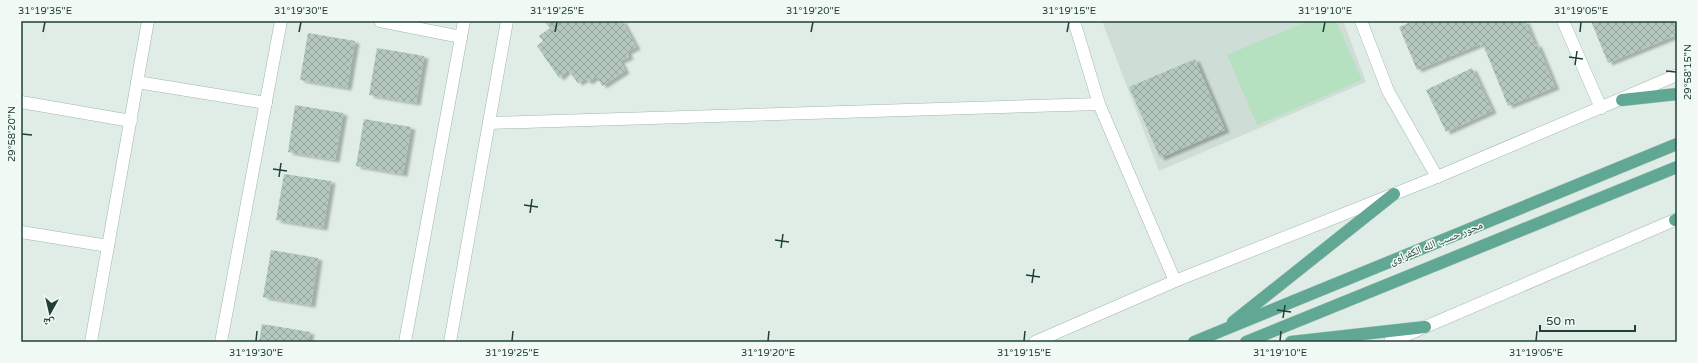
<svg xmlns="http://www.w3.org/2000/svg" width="1698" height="363" viewBox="0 0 1698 363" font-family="'Varela Round','Noto Naskh Arabic',sans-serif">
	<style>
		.built { fill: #ceddd6 }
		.pitch { fill: #b6e1c0 }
		.building { fill: url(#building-cross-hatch); filter: url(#shadow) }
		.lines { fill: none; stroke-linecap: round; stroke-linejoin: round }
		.minor-casing { stroke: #a2b6ae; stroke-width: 13 }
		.major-casing { stroke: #c0cac7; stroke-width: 13 }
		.minor { stroke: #fff; stroke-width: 12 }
		.major { stroke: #60a893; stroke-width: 12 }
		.ticks { fill: none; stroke: #1f4036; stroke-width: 1.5 }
		.labels { text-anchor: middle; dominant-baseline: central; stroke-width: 3; stroke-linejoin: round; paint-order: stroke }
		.street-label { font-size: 11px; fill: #1f4036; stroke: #f1f9f5 }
		.neatline { fill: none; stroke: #1f4036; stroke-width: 1.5 }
		.ticks-label { font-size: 10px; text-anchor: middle; fill: #1f4036 }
	</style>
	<defs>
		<pattern id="building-cross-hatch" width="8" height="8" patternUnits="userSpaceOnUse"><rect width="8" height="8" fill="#b5c8c0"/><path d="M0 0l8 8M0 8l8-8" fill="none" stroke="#93a49d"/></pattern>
		<filter id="shadow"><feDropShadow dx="4.5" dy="2.5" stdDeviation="1" flood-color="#0004"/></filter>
	</defs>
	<rect width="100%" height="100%" fill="#e0ede7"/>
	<path class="built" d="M1102 21H1343L1366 82 1159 171Z"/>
	<path class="pitch" d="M1308 21H1336L1362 80 1257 125 1227 55Z"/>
	<g class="building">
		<path d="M544 21H622L636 47 627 52 629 57 620 61 625 71 602 86 597 76 588 82 585 79 578 83 568 70 559 78 537 46 543 41 539 36 550 28Z"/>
		<path d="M1413 21H1525L1535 45 1537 44 1555 87 1508 106 1484 47 1481 48 1480 44 1417 70 1399 27Z"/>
		<path d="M1591 21H1677V35L1608 63Z"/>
		<path d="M308 33 355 41 347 88 300 80Z"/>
		<path d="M377 48 424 56 416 103 369 95Z"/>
		<path d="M1195 59 1225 130 1160 158 1129 87Z"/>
		<path d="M1472 68 1492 111 1446 132 1426 90Z"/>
		<path d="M295 105 343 113 335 160 288 152Z"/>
		<path d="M364 119 411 127 403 174 356 166Z"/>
		<path d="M284 174 331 181 323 228 276 220Z"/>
		<path d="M271 250 318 258 311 305 263 297Z"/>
		<path d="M262 324 310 332 308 342H259Z"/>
	</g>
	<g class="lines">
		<defs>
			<g id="minor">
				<path d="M380 21 461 37"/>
				<path d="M1074 21 1099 104 1175 281"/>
				<path d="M1361 21 1388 91 1437 177"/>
				<path d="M1563 21 1601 108"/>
				<path d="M137 82 266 103"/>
				<path d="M21 102 131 121"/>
				<path d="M489 123 1099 104"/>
				<path d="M21 232 108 246"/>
				<path d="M91 342 148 21"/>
				<path d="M221 342 281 21"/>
				<path d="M405 342 464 21"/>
				<path d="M450 342 507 21"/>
				<path d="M1035 342 1175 281 1437 177 1677 75"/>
				<path d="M1390 342 1677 219"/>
			</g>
			<g id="major">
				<path d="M1622 100 1677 94"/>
				<path d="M1675 220 1677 219"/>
				<path d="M1233 322 1394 194"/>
				<path d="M1194 342 1677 144"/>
				<path d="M1246 342 1677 167"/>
				<path d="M1291 342 1425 327"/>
			</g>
		</defs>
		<use href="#minor" class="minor-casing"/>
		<use href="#major" class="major-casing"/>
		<use href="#minor" class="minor"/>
		<use href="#major" class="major"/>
	</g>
	<path class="ticks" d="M43 32 45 22M299 32 301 22M555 32 557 22M811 32 813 22M1067 32 1069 22M1323 32 1325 22M1580 32 1581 22M1569 57 1583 59M1575 65 1577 51M1666 71 1676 72M22 134 32 135M273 169 287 171M279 177 281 163M524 205 538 207M530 213 532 199M775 240 789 242M781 248 783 234M1026 275 1040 277M1032 283 1034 269M1277 310 1291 312M1283 318 1285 305M256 341 257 331M512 341 513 331M768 341 769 331M1024 341 1025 331M1280 341 1281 331M1536 341 1537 331"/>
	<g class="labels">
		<g class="street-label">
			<text transform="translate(1436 243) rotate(-22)">محور حسب الله الكفراوى</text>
		</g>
	</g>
	<rect width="1698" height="363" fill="none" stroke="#f1f9f5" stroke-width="44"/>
	<g transform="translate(50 313) rotate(188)" stroke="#f1f9f5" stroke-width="3" paint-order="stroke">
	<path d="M0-3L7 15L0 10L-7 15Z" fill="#1f4036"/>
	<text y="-6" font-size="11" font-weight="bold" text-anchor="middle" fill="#1f4036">ش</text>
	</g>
	<path d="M1540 325v6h95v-6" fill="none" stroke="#1f4036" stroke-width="2"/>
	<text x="1546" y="325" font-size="12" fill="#1f4036" stroke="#f1f9f5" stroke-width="3" paint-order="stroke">50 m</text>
	<rect x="22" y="22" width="1654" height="319" class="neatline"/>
	<g class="ticks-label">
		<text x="45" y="14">31°19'35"E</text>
		<text x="301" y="14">31°19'30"E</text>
		<text x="557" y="14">31°19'25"E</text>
		<text x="813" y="14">31°19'20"E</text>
		<text x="1069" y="14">31°19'15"E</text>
		<text x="1325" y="14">31°19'10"E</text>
		<text x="1581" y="14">31°19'05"E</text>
		<text transform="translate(1687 72) rotate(-90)" y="4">29°58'15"N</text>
		<text transform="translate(11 134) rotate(-90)" y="4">29°58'20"N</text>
		<text x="256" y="356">31°19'30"E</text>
		<text x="512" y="356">31°19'25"E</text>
		<text x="768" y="356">31°19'20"E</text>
		<text x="1024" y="356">31°19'15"E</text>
		<text x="1280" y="356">31°19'10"E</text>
		<text x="1536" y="356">31°19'05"E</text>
	</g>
</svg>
